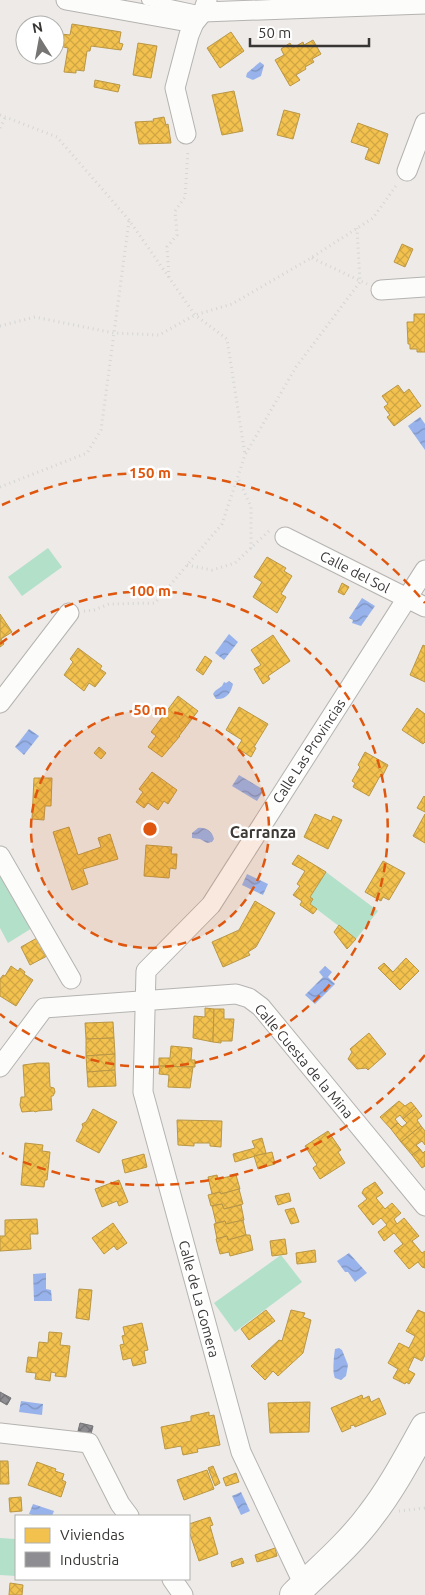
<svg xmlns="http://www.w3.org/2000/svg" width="425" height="1595" viewBox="0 0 425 1595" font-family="Ubuntu,sans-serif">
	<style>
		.garden { fill: #b2e0c9 }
		.water { fill: url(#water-waves) }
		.homes { fill: url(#homes-cross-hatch); stroke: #ba9746 }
		.industry { fill: url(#industry-cross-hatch); stroke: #747376 }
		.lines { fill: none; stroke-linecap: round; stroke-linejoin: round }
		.service-casing { stroke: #b5b3b1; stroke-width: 12 }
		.minor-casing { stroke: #b5b3b1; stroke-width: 21 }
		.secondary-casing { stroke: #b5b3b1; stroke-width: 30 }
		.path { stroke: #d6d6d5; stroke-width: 3; stroke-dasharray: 1 4; stroke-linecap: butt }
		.service { stroke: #fcfcfb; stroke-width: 10 }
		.minor { stroke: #fcfcfb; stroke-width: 19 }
		.secondary { stroke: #fcfcfb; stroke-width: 28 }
		.ring { fill: none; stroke: #df570e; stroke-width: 2.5; stroke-dasharray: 9 6 }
		.labels { text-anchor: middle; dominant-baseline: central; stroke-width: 5; stroke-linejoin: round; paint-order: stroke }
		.street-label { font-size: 14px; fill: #383634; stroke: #fff }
		.quarter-label { font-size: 16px; font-weight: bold; fill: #3d3935; stroke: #fff }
		.centre { fill: #df570e; stroke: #fff; stroke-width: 2.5 }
		.ring-label { font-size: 15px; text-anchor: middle; font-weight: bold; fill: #df570e; stroke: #fff; stroke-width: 5; stroke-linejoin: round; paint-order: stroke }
	</style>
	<defs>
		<pattern id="water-waves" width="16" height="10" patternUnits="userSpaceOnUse" patternTransform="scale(1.25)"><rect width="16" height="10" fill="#98b3eb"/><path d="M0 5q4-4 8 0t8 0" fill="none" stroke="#7d92bf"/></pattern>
		<pattern id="homes-cross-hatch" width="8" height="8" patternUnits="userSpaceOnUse" patternTransform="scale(1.25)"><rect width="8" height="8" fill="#f2c14e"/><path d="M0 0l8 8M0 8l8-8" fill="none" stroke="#d0a645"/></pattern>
		<pattern id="industry-cross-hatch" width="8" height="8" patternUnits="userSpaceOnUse" patternTransform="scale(1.25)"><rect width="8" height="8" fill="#8d8d92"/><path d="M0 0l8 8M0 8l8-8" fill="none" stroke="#747478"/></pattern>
	</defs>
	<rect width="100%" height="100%" fill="#edeae7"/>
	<g class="garden">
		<path d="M48 548 62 567 22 596 8 577Z"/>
		<path d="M0 872 32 928 8 943 0 928Z"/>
		<path d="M326 872 378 911 356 939 310 904 313 899 310 897Z"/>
		<path d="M281 1255 302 1282 235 1332 214 1303Z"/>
		<path d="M0 1538 16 1539V1576L0 1575Z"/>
	</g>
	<g class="water">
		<path d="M260 62 264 65 261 76 253 80 246 77 247 73Z"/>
		<path d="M420 417 425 424V450L408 426Z"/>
		<path d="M362 598 375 606 361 626 352 623 353 620 349 618Z"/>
		<path d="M229 634 238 642 224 660 215 653Z"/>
		<path d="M229 681 233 684C231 693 226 700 216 699L213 694 215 691 222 686 224 682 226 683Z"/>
		<path d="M29 729 39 736 24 755 15 747Z"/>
		<path d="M239 775 264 790 257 801 232 786Z"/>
		<path d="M198 828C206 827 212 831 214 839L212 842 207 843 200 839 192 838V833Z"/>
		<path d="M247 874 268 884 263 895 242 885Z"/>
		<path d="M325 966 332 972 328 977 335 984 315 1004 305 995 323 977 319 972Z"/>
		<path d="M349 1253 367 1273 355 1282 348 1272H345L337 1261Z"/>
		<path d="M46 1273V1289L51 1290 52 1301H34L33 1274Z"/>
		<path d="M339 1348 342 1350 348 1365 346 1376 341 1380 335 1378C332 1373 334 1355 335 1349Z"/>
		<path d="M21 1401 43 1404 42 1415 19 1412Z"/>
		<path d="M241 1492 250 1511 241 1515 232 1496Z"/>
		<path d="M33 1504 54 1511 52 1516H36L29 1514Z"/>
	</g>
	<g class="homes">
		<path d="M72 24 121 32 119 43 123 44 121 50 91 46 90 51H87L84 71 76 70V73L64 72 68 48 59 46 61 34 70 35Z"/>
		<path d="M231 32 244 51 220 68 207 48Z"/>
		<path d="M313 40 321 54 312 59 314 62 305 67 306 69 296 75 300 80 290 86 275 60 284 55 281 49 290 43 293 48 303 42 304 45Z"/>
		<path d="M138 43 157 46 151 78 133 75Z"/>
		<path d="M95 80 120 85 118 92 94 87Z"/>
		<path d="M234 91 243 131 222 135 212 95Z"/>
		<path d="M284 110 300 114 293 139 277 135Z"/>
		<path d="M164 117 166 125 168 124 171 143 139 144 135 122 154 121 153 119Z"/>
		<path d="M358 123 388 134 379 164 365 159 369 148 351 142Z"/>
		<path d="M402 244 413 249 405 267 394 262Z"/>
		<path d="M414 314H425V352H417V349H410V344H408L407 322H414Z"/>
		<path d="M398 385 404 393 409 389 421 406 394 426 387 417 390 415 384 407 388 404 382 396Z"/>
		<path d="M267 557 286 568 284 571 292 576 281 594 286 597 277 613 253 597 262 582 254 577Z"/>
		<path d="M342 583 349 587 344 595 338 592Z"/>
		<path d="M0 614 12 632 1 639 4 644 0 647Z"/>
		<path d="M273 635 290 661 268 676 270 679 263 684 254 669 261 665 251 650Z"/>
		<path d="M423 645 425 646V682L410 675Z"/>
		<path d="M78 648 102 666 100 669 106 673 95 687 89 683 84 691 64 675 73 662 70 659Z"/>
		<path d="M205 656 212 661 203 675 196 670Z"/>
		<path d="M178 696 198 711 179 736H180L162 757 148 747 156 736 151 732Z"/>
		<path d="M239 707 268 724 254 747 256 748 251 757 237 748 242 740 226 730Z"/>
		<path d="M417 708 425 714V742L423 744 402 730Z"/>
		<path d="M99 747 106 753 101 759 94 753Z"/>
		<path d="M365 752 388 765 382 777 380 776 369 796 353 787 355 783 352 781 360 767 358 765Z"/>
		<path d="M152 772 177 790 168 804 164 801 158 810 148 803 144 808 136 802 143 792 139 789Z"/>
		<path d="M34 778H52L51 806H45L44 820 32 819Z"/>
		<path d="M424 796 425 797V812L417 808Z"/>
		<path d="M315 814 331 821 333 816 342 820 328 849 304 837Z"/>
		<path d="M425 814V843L413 836Z"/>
		<path d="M69 827 78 855 101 847 98 838 110 834 118 859 83 869 88 884 72 890 53 832Z"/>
		<path d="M146 845 172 847 171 854H177L176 869 170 868 169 878 144 876Z"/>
		<path d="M298 855 326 872 310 897 313 899 310 904 317 909 313 914 300 905 302 901 293 895 300 886 297 884 305 871 292 864Z"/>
		<path d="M383 861 405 873 389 900 383 897 381 901 365 892Z"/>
		<path d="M255 901 275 913 256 947 248 952 250 955 223 967 212 942 239 930Z"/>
		<path d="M339 925 356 939 347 949 334 932Z"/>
		<path d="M37 938 47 956 30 965 21 947Z"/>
		<path d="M406 958 419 971 400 990 378 968 384 963 393 972Z"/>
		<path d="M11 966 18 971 20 968 25 972 24 974 33 980 16 1006 0 996V979L3 975 5 976Z"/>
		<path d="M205 1008 214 1009 213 1042 193 1038 194 1016 205 1017Z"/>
		<path d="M214 1009H224V1019H234L232 1041H221V1043L213 1042Z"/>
		<path d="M113 1022 114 1038 86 1039 85 1023Z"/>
		<path d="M369 1033 386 1054 368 1070 366 1068 357 1069 348 1059 352 1052 350 1049Z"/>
		<path d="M114 1038 115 1054 86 1056V1039Z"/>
		<path d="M171 1046 192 1048 191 1060H195V1067L159 1066V1058H170Z"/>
		<path d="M115 1054V1070L87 1072 86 1056Z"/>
		<path d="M38 1063H49L50 1087 54 1088 55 1092 53 1096H51L52 1110 38 1111 35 1112 34 1111 22 1112 20 1105 21 1097H25L23 1065Z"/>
		<path d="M160 1066 193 1067 190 1088 168 1087 169 1075 159 1074Z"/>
		<path d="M115 1070 116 1086 88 1087 87 1072Z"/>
		<path d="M399 1101 405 1106 411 1102 416 1108 403 1119 400 1115 395 1119 398 1123 391 1129 380 1117Z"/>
		<path d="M416 1108 422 1116 417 1120 421 1126 401 1142 391 1129 398 1123 402 1127 407 1123 403 1119Z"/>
		<path d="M93 1109 117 1122 99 1153 76 1141 83 1127 82 1124 86 1122Z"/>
		<path d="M177 1120 222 1121 221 1147 210 1146V1143H194V1146L178 1145Z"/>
		<path d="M421 1126 425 1131V1145L422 1141 416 1145 420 1149 412 1155 401 1142Z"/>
		<path d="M328 1131 341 1150 338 1152 345 1163 320 1179 313 1168 317 1165 305 1146Z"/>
		<path d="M262 1138 266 1153 235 1162 233 1154 255 1148 252 1141Z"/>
		<path d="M25 1143 43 1145 42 1151 50 1152 47 1180H45L44 1187 21 1185Z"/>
		<path d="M420 1149 423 1153 425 1151V1166L422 1168 412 1155Z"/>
		<path d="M272 1152 275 1164 258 1169 254 1156Z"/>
		<path d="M144 1154 147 1167 125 1173 122 1160Z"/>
		<path d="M217 1175 218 1179 236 1175 240 1189 221 1194 220 1192 212 1194 208 1177Z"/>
		<path d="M119 1180 128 1202 119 1206 117 1201 102 1207 95 1189Z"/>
		<path d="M375 1182 383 1193 376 1198 385 1209 392 1203 401 1213 394 1219 397 1224 404 1218 419 1236 412 1241 422 1253 425 1251V1268L422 1267 418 1262 409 1269 394 1251 403 1244 394 1233 384 1241 378 1232 387 1225 381 1218 373 1225 358 1206 367 1199 362 1193 364 1189Z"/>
		<path d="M239 1189 243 1204 224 1209 222 1204 211 1206 208 1195 220 1192 221 1194Z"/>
		<path d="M289 1193 291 1201 278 1205 275 1196Z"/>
		<path d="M222 1204 224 1209 241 1205 244 1220 226 1224 225 1221 216 1223 212 1206Z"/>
		<path d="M294 1208 299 1222 291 1224 285 1210Z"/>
		<path d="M37 1219 38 1234H30L31 1249 0 1251V1236H5V1220Z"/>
		<path d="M243 1220 246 1235 228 1240 227 1236 217 1239 214 1224 225 1221 226 1224Z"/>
		<path d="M113 1223 127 1243 117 1250 114 1246 104 1254 92 1238Z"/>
		<path d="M246 1235H250L253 1250 230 1256 229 1252 220 1254 216 1239 227 1236 228 1240Z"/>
		<path d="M285 1239 287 1254 272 1256 270 1241Z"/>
		<path d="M315 1250 316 1262 297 1264 296 1253Z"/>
		<path d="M79 1289 92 1290 89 1320 76 1318Z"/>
		<path d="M266 1310 275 1321 249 1340 241 1329Z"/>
		<path d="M291 1310 305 1313 303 1317 311 1320 303 1353 278 1376 273 1371 265 1380 251 1366 279 1340 282 1341Z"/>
		<path d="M418 1310 425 1313V1355L422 1361 414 1357 408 1370 415 1374 409 1384 406 1382 405 1384 393 1378 398 1369 388 1363 399 1343 409 1348 415 1336 406 1331Z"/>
		<path d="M142 1323 148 1350 144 1351 146 1363 133 1366 131 1358 123 1360 120 1345 124 1344 122 1336 125 1335 123 1327Z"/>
		<path d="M49 1332 62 1333 60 1345 70 1346 66 1377 55 1376 56 1373 51 1372 50 1381 35 1379 36 1373 26 1372 28 1357 37 1358 39 1342 48 1343Z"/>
		<path d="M362 1395 363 1399 369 1396 371 1402 379 1398 386 1414 355 1427 354 1425 350 1426 351 1428 342 1432 331 1408Z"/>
		<path d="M310 1402 309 1432 270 1433 268 1403Z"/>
		<path d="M209 1412V1416L214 1415 220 1445 197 1449 198 1452 183 1455 181 1446 165 1449 161 1427 191 1421V1416Z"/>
		<path d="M0 1461H8L9 1484H0Z"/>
		<path d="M37 1462 56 1469 55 1471 64 1474 62 1480 66 1482 61 1497 28 1485Z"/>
		<path d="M213 1466 220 1483 215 1486 208 1468Z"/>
		<path d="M207 1470 214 1489 184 1500 177 1480Z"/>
		<path d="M236 1473 239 1482 226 1486 223 1478Z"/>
		<path d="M21 1497 22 1511 10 1512 9 1498Z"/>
		<path d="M210 1517 213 1525 210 1526 218 1554 199 1561 189 1531V1524Z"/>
		<path d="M275 1548 277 1556 257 1562 255 1555Z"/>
		<path d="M242 1558 244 1563 232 1567 231 1562Z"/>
		<path d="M10 1583 23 1585 22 1595H9Z"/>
	</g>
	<g class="industry">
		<path d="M0 1392 11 1398 7 1405 0 1401Z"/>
		<path d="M80 1423 93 1426 91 1434 78 1431Z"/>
	</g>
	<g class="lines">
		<defs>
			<path id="service" d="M147 0 203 12"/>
			<g id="minor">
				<path d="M66 0 194 23"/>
				<path d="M203 12 425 4"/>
				<path d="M186 134 175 88 189 35 194 23 203 12 207 0"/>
				<path d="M407 171 425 123"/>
				<path d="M381 290 425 287"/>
				<path d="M285 537 425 607"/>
				<path d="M0 703 69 613"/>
				<path d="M0 856 71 979"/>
				<path d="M0 1067 44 1008 236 994 249 998 261 1007 425 1206"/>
				<path d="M0 1433 89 1443 120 1504 129 1516"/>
				<path d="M172 1579 183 1595"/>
				<path d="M304 1585 241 1452 143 1092 146 971 211 905 425 570"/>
			</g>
			<path id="secondary" d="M294 1595C320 1569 349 1545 371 1515 392 1488 408 1457 425 1427"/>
		</defs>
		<use href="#service" class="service-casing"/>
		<use href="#minor" class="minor-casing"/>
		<use href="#secondary" class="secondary-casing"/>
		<g class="path">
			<path d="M0 115 57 137 129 220 195 315 227 339 245 455"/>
			<path d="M0 128 5 118"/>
			<path d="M312 258 367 284"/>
			<path d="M169 277 167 247 177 235 175 211 185 197 188 150"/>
			<path d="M0 326 35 317 114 333 159 335 195 315 232 304 311 258 373 218 398 183"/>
			<path d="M239 480 251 507V549"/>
			<path d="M0 487 87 453 101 430 129 221"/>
			<path d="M187 565 212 570 235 563 269 531"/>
			<path d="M84 611 94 610 109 604 155 603 222 524 245 455 296 367 360 282 357 228"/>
			<path d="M399 1511 425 1508"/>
		</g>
		<use href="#service" class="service"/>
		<use href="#minor" class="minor"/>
		<use href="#secondary" class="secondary"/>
	</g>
	<circle cx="150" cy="829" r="119" fill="#df570e" fill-opacity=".12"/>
	<g class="ring">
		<circle cx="150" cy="829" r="119"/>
		<path d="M0 644A238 238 0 1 1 0 1014"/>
		<path d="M425 1055A356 356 0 0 1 2 1153M2 505A356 356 0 0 1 425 603"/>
	</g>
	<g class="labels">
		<g class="street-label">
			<text transform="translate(355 572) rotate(27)">Calle del Sol</text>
			<text transform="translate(309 751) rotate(-57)">Calle Las Provincias</text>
			<text transform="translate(304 1061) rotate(50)">Calle Cuesta de la Mina</text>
			<text transform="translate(199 1299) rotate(75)">Calle de La Gomera</text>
		</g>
		<g class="quarter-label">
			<text x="263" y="832">Carranza</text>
		</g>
	</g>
	<circle cx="150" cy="829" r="8" class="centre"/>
	<g class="ring-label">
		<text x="150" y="478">150 m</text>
		<text x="150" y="596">100 m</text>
		<text x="150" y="715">50 m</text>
	</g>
	<rect x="15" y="1515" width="175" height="65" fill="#ffffff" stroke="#afafae"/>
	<rect x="25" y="1528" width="25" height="15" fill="#f2c14e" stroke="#afafae"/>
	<text x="60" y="1540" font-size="15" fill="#383634">Viviendas</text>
	<rect x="25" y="1552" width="25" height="15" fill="#8d8d92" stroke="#afafae"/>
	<text x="60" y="1565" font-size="15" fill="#383634">Industria</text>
	<g transform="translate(40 40) rotate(349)"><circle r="24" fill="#ffffff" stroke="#afafae"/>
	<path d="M0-4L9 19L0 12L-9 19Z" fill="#777573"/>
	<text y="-8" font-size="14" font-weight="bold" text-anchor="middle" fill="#383634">N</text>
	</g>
	<path d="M250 38v8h119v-8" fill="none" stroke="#383634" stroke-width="2.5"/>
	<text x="258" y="38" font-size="15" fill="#383634" stroke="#ffffff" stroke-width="4" paint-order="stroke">50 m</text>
</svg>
